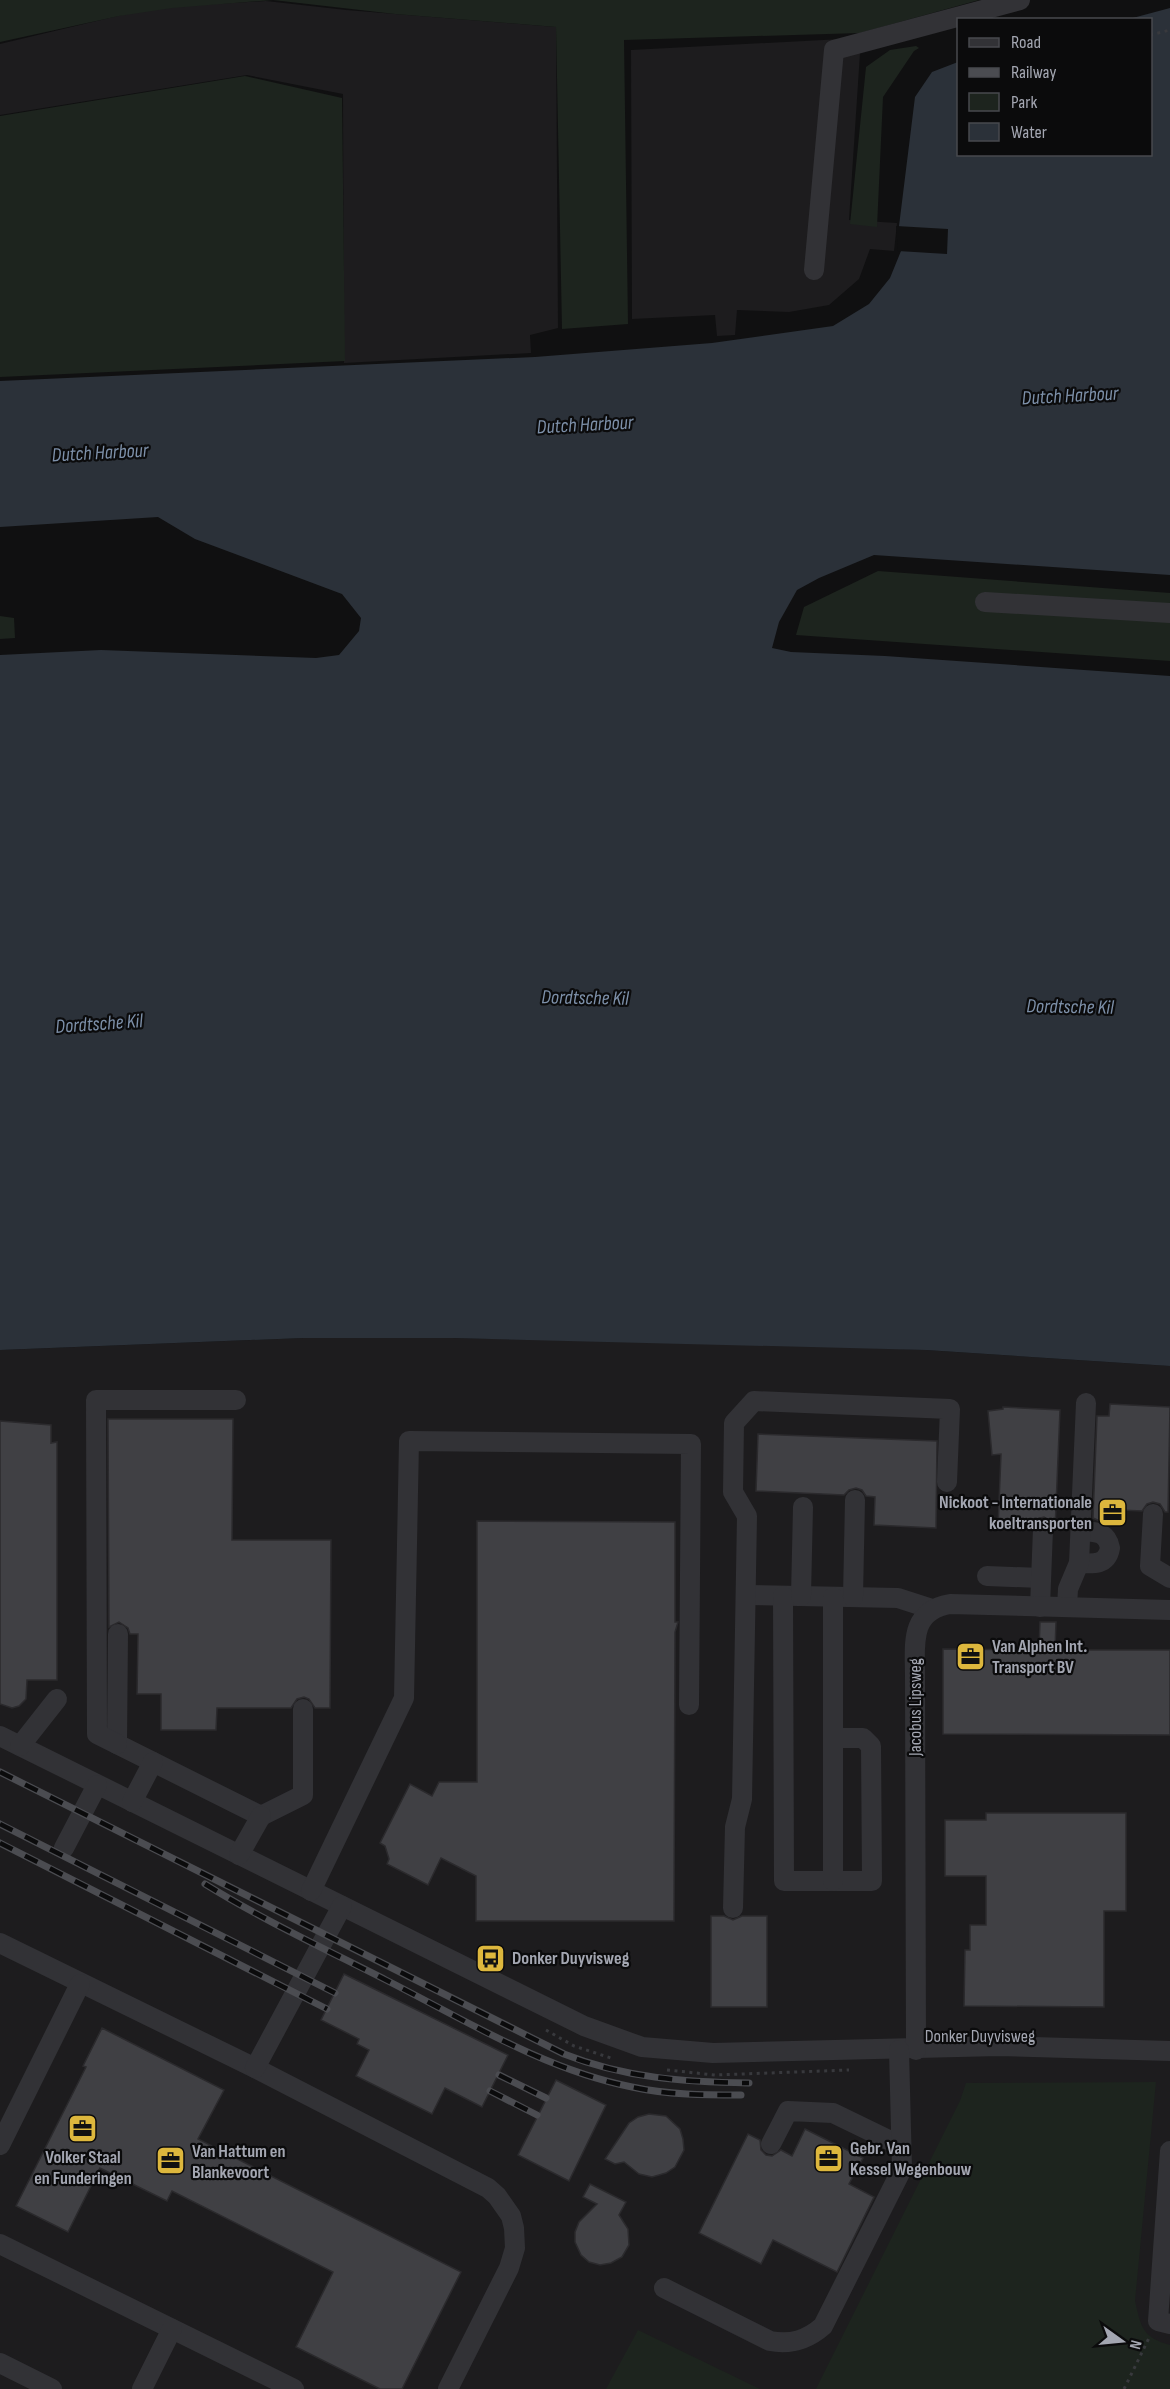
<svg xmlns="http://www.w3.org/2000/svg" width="1170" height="2389" viewBox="0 0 1170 2389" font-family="'Sofia Sans Condensed',sans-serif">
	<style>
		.built { fill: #1d1c1e }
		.green { fill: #1d241e }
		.water { fill: #2b3139 }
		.pier { fill: #101011 }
		.building { fill: #404044; stroke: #2b2a2d; stroke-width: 1.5 }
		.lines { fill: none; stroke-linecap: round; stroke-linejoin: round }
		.path { stroke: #38393d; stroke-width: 3; stroke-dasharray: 3 4.5; stroke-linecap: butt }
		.minor { stroke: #323236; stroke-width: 20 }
		.rail-casing { stroke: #4b4c51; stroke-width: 7 }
		.rail { stroke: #0b0b0c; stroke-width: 4.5; stroke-dasharray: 14; stroke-linecap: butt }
		.labels { text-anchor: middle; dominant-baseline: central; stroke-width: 4.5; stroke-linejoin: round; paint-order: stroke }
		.poi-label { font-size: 18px; font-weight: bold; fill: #a3a6b1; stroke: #0b0b0c; text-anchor: start }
		.street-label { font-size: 18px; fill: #a3a6b1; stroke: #0b0b0c }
		.water-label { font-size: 20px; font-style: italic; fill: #7d90a9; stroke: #0b0b0c }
	</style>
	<rect width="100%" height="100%" fill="#101011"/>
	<g class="built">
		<path d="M266 1 346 10 556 27 558 328 530 335 531 353 344 363 343 94 247 75 0 115V44L151 8Z"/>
		<path d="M861 38 849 220 897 223 894 251 870 249 859 279 829 305 789 312 737 310 735 335 717 336 715 315 632 319 631 50Z"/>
		<path d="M303 1338H453L799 1345 926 1350 1170 1366V2389H0V1350Z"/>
	</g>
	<g class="green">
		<path d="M0 0H979L860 33 624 40 628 324 562 329 556 27 395 14 273 0 172 8 119 16 0 42Z"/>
		<path d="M916 46 919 48 914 51 883 97 877 227 850 224 866 67 890 50Z"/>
		<path d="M245 76 342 98 345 361 0 377V116Z"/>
		<path d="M878 571 1170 593V661L796 635 804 607Z"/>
		<path d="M0 616 14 618 15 638 0 639Z"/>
		<path d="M1156 2082 1135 2301C1141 2327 1142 2337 1170 2345V2389H816L960 2101 966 2083Z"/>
		<path d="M638 2330 760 2389H606Z"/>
	</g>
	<path class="water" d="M1170 8V575L874 555 819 578 797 590 779 622 772 648 791 652 885 656 1170 676V1366L926 1350 453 1338H303L0 1350V655L101 650 316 658 339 655 359 631 361 618 342 594 195 539 158 517 0 527V381L535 357 712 343 833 326 869 304 890 278 901 251 899 226 915 97 932 72 958 62V154H1150V20L1129 19Z"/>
	<path class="pier" d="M896 226 948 229 947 254 898 251Z"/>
	<g class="building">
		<path d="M1110 1404 1170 1407 1168 1512H1165L1160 1504 1153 1502 1147 1504 1142 1511 1121 1510 1122 1517 1107 1516 1102 1522 1093 1518 1097 1416H1109Z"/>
		<path d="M1003 1407 1060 1410 1055 1530 1053 1523 1044 1517 1037 1519 1031 1529 998 1527 1001 1454 992 1455 988 1411 1003 1409Z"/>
		<path d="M108 1419H233L232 1540H331L330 1708H315L309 1699 304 1697 297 1699 291 1708H217L216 1730H161V1694H137L138 1634H130L128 1628 119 1622 109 1627Z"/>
		<path d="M0 1421 51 1425V1443L57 1442V1680H27L26 1699 19 1706 12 1708 0 1704Z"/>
		<path d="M758 1434 937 1441 936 1528 874 1525 875 1497 866 1496 862 1490 856 1488 849 1490 844 1495 756 1491Z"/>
		<path d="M477 1521 675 1522V1622H678L675 1632 674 1921H476V1876L441 1858 428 1885 387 1864 389 1859 385 1846 380 1843 410 1784 432 1796 439 1782H477Z"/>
		<path d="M1040 1622H1056L1055 1650H1170V1735L943 1734V1649L1039 1650Z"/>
		<path d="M986 1813H1126V1911H1104V2007L964 2006 965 1950H970V1925H986V1876H945V1820H986Z"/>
		<path d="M711 1916H724L733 1920 742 1916H767V2007H711Z"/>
		<path d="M344 1974 508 2055 482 2107 445 2088 432 2114 356 2076 369 2050 357 2044 359 2039 321 2020Z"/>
		<path d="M102 2028 224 2090 198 2139 461 2272 402 2389H380L296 2347 333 2272 172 2191 167 2201 100 2168 68 2232 16 2206 86 2067 83 2066Z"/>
		<path d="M556 2080 606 2105 569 2181 518 2155Z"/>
		<path d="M649 2114 666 2116 680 2129 683 2139 684 2150 675 2167 666 2173 652 2177 639 2174 624 2162 615 2164 605 2159 629 2123 638 2117Z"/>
		<path d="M805 2129 863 2158 849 2184 874 2197 837 2272 773 2240 761 2264 699 2233 748 2134 760 2140 761 2150 766 2155 772 2156 781 2150 792 2156Z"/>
		<path d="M590 2184 626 2202 619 2215 628 2229 629 2245 622 2257 611 2263 600 2265 589 2262 581 2255 575 2242V2232L579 2222 597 2204 583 2197Z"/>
	</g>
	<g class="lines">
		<g class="path">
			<path d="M1150 35 1170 30"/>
			<path d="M546 2030 574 2046 614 2059"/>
			<path d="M667 2070 715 2075 849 2070"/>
			<path d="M1124 2389 1149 2338"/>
		</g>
		<g class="minor">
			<path d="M814 270 834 50 1020 0"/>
			<path d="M985 602 1170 613"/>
			<path d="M1153 1514 1150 1566 1170 1578"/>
			<path d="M1079 1563C1094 1564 1107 1565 1110 1548 1107 1531 1095 1532 1081 1531"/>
			<path d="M987 1576 1041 1578"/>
			<path d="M746 1595 898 1598 932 1609"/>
			<path d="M783 1596 784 1881H872L871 1746 863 1738H833"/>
			<path d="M801 1596 803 1507"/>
			<path d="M833 1597V1881"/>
			<path d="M853 1597 855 1500"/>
			<path d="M1040 1607 1043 1529"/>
			<path d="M1067 1607 1068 1589 1079 1563 1086 1403"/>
			<path d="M118 1634 117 1744 261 1816 303 1795V1709"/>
			<path d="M0 1736 584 2026 642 2047 713 2053 999 2046 1170 2051"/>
			<path d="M117 1744 97 1734 96 1400H236"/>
			<path d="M20 1746 57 1699"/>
			<path d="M132 1802 153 1762"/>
			<path d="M64 1848 97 1785"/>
			<path d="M239 1855 261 1816"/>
			<path d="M311 1891 404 1698 409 1441 691 1444 689 1705"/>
			<path d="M733 1908 735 1827 742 1799 747 1516 733 1492 734 1423 754 1401 950 1409 947 1482"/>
			<path d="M0 1943 255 2068 488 2188 497 2196 511 2216 514 2228 515 2248 509 2268 448 2389"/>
			<path d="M916 2050 915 1677C915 1645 909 1611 950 1604L1170 1610"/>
			<path d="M255 2068 342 1906"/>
			<path d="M771 2144 788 2111 833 2113 901 2146"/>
			<path d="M0 2145 80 1984"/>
			<path d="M1170 2151 1158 2321 1170 2324"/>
			<path d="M0 2244 294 2389"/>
			<path d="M664 2288 770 2341C791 2345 807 2340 823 2326L902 2169 899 2050"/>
			<path d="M0 2363 52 2389"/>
			<path d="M142 2389 172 2329"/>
		</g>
		<defs>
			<g id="rail">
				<path d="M0 1772 564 2054C624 2078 685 2082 749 2083"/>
				<path d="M0 1824 335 1993"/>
				<path d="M0 1843 327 2009"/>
				<path d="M205 1884C263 1920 325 1949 386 1980 465 2020 545 2070 632 2087 668 2095 705 2095 741 2095"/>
				<path d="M499 2075 546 2098"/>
				<path d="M490 2091 537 2115"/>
			</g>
		</defs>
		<use href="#rail" class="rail-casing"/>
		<use href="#rail" class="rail"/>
	</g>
	<defs>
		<symbol id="office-square" viewBox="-11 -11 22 22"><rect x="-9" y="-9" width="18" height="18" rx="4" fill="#ddb73d" stroke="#0b0b0c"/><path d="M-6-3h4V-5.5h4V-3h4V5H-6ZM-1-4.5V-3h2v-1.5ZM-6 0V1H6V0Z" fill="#111"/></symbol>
		<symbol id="bus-square" viewBox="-11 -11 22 22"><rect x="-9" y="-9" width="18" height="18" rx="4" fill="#ddb73d" stroke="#0b0b0c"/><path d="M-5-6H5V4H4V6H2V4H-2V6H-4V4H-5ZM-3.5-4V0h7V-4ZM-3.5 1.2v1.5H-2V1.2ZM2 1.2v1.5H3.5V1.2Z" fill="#111"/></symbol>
	</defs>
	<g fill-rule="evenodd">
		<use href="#office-square" x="1096" y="1496" width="33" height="33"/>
		<use href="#office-square" x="954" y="1640" width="33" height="33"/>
		<use href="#bus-square" x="474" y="1942" width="33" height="33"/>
		<use href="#office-square" x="66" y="2112" width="33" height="33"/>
		<use href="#office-square" x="812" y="2142" width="33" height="33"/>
		<use href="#office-square" x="154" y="2144" width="33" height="33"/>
	</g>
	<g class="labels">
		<g class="poi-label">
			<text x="1092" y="1502" text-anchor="end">Nickoot - Internationale<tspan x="1092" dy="21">koeltransporten</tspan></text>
			<text x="992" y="1646">Van Alphen Int.<tspan x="992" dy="21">Transport BV</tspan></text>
			<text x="512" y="1958">Donker Duyvisweg</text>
			<text x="850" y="2148">Gebr. Van<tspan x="850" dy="21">Kessel Wegenbouw</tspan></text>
			<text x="192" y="2151">Van Hattum en<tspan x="192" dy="21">Blankevoort</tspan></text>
			<text x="83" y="2157" text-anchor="middle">Volker Staal<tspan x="83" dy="21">en Funderingen</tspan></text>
		</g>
		<g class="street-label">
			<text transform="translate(915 1707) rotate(-90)">Jacobus Lipsweg</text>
			<text x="980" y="2036">Donker Duyvisweg</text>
		</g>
		<g class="water-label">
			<text transform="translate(1070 396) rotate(-3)">Dutch Harbour</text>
			<text transform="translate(585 425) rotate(-3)">Dutch Harbour</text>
			<text transform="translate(100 453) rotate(-3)">Dutch Harbour</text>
			<text transform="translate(585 998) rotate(1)">Dordtsche Kil</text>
			<text transform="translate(1070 1007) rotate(1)">Dordtsche Kil</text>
			<text transform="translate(99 1024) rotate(-4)">Dordtsche Kil</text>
		</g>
	</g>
	<rect x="957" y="18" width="195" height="138" fill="#0b0b0c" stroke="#48494e" stroke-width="1.5"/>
	<rect x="969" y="38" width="30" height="9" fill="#323236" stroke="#48494e" stroke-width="1.5"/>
	<text x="1011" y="48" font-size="18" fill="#a3a6b1">Road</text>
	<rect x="969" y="68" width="30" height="9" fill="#4b4c51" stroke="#48494e" stroke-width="1.5"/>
	<text x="1011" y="78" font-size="18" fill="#a3a6b1">Railway</text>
	<rect x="969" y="93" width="30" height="18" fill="#1d241e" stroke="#48494e" stroke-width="1.5"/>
	<text x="1011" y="108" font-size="18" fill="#a3a6b1">Park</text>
	<rect x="969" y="123" width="30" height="18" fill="#2b3139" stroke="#48494e" stroke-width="1.5"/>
	<text x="1011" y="138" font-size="18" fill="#a3a6b1">Water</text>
	<g transform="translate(1122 2341) rotate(105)" stroke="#0b0b0c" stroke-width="4.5" paint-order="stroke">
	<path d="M0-4.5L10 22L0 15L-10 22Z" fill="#a3a6b1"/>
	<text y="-9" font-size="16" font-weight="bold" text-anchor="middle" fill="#a3a6b1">N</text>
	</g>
</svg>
